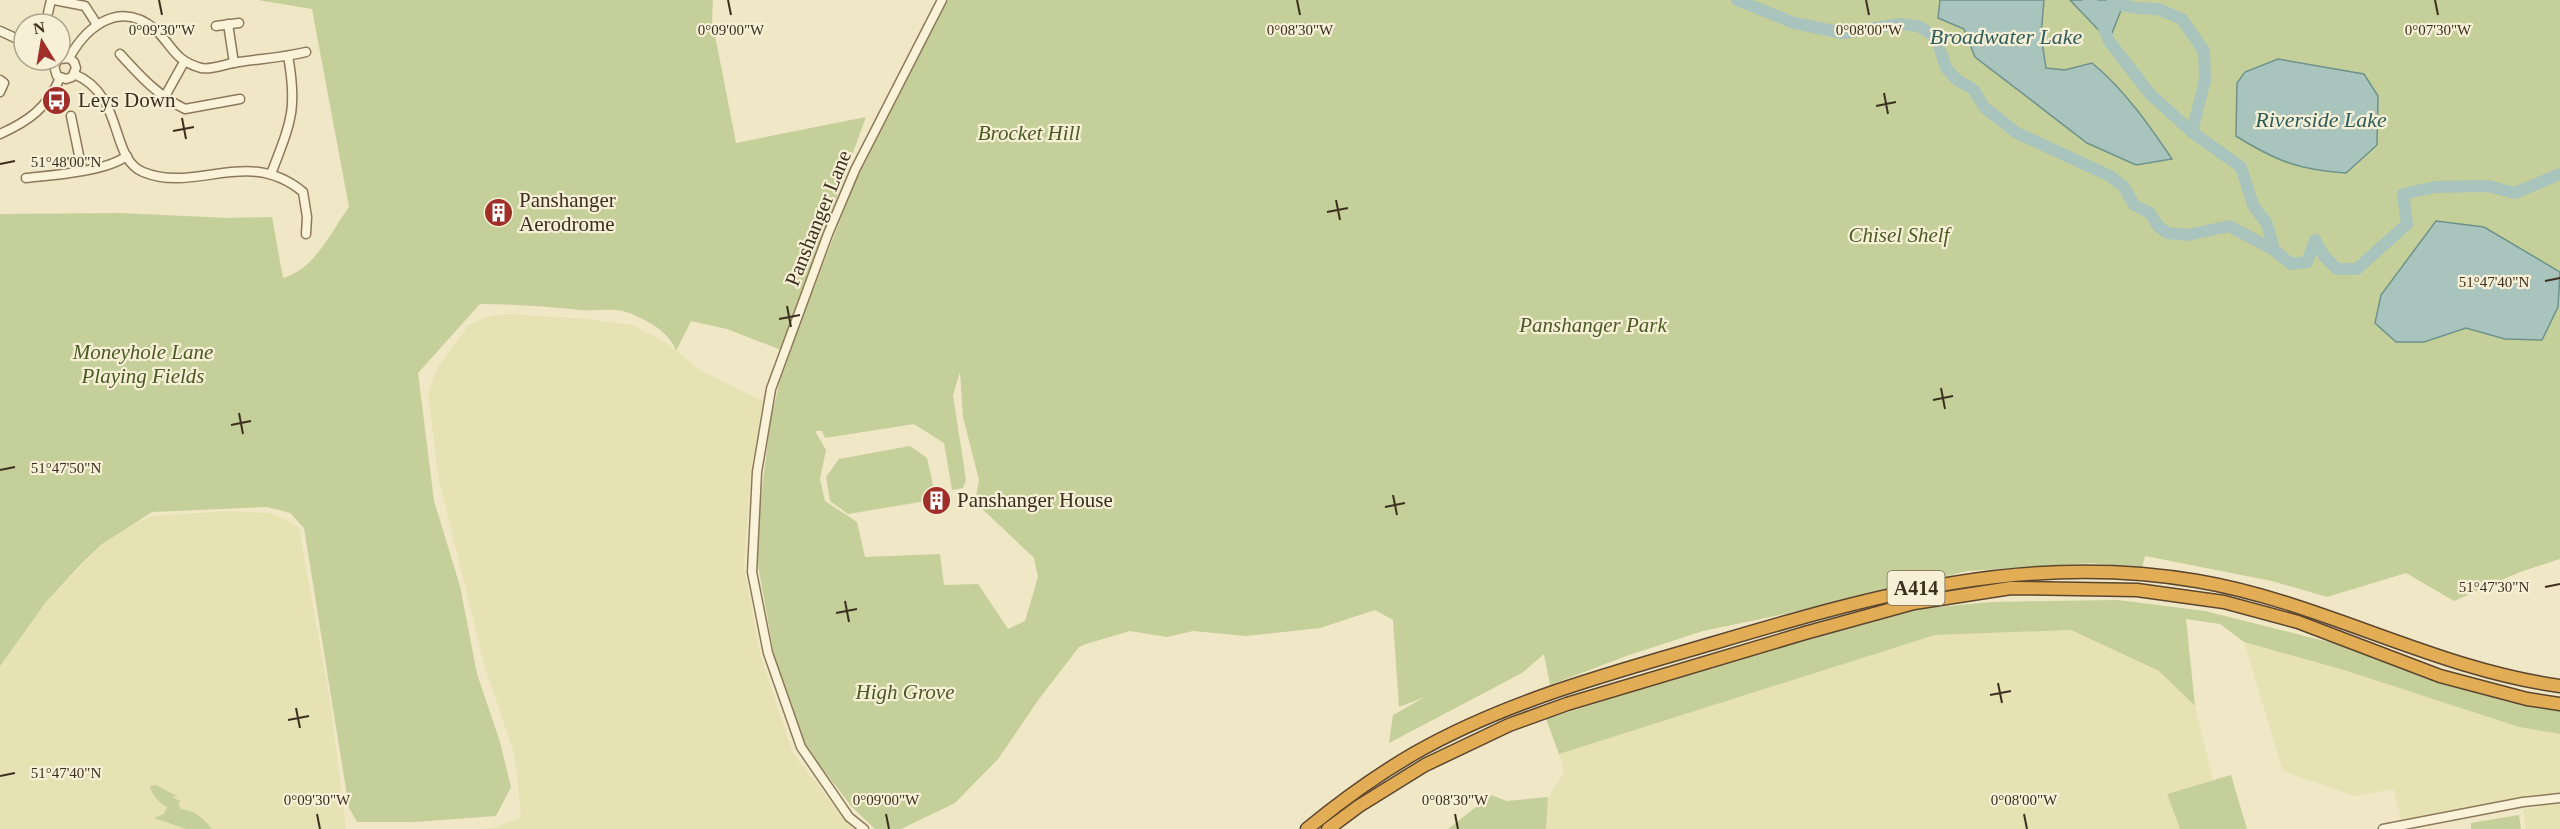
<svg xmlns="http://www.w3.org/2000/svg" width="2560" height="829" viewBox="0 0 2560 829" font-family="Georgia,serif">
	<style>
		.farmland { fill: #e7e2b3 }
		.green { fill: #c5cf99; fill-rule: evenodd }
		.water { fill: #a8c4bd; stroke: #6d938c; stroke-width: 1.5 }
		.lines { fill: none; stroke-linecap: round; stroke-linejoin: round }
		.river { stroke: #a8c4bd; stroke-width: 12 }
		.minor-casing { stroke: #8d795a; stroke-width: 11 }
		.highway-casing { stroke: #5b462f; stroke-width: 15 }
		.minor { stroke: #faf3da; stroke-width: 8 }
		.highway { stroke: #e2ad54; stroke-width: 12 }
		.ticks { fill: none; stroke: #3d2f1f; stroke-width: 2 }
		.labels { text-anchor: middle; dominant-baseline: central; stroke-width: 4.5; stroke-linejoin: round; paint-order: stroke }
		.shield { fill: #f7f0d6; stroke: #756956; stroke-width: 1.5 }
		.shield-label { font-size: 20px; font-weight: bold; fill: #3d2f1f }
		.poi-label { font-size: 21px; fill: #3d2f1f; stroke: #f7f0d6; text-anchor: start }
		.park-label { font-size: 21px; font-style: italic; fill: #495a25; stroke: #f7f0d6 }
		.street-label { font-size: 21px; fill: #3d2f1f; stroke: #f7f0d6 }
		.water-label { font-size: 22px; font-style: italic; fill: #2e5d5d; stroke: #f7f0d6 }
		.ticks-label { font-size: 15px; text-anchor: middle; fill: #3d2f1f; stroke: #f7f0d6; stroke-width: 4.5; stroke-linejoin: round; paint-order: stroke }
	</style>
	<rect width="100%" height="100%" fill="#f0e7c6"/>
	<g class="farmland">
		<path d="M507 314 586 319 632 325 668 344 701 371 763 401 751 470 744 568 761 657 793 753 846 821 854 829H480L492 828 521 818 517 775 514 753 486 671 439 481 428 393 437 368 469 325 487 317Z"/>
		<path d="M228 511 269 513 286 519 299 528 331 706 346 829H0V665L46 602 102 544 124 528 153 516Z"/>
		<path d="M2071 630 2159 671 2195 706 2213 780 2167 794 2180 829H1546L1548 797 1564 773 1559 754 1935 635Z"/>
		<path d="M2244 642 2347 671 2519 727 2560 734V792L2401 820 2393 789 2355 796 2283 771Z"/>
		<path d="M2560 802V829H2526L2523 810Z"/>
	</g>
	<g class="green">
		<path d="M258 0H713L712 20 736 143 866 117 781 350 727 329 691 321 676 351C670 331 642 317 623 311 610 308 594 311 581 310 547 307 514 304 480 304L418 373 434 501 460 586 477 674 500 742 511 787 496 816 414 822H357L349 808 304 528 290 513 267 507 152 512 102 544 82 563 46 602 0 666V214L121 213 227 218 272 217 283 278C314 270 331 232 349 207L312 9Z"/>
		<path d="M948 0H2560V559L2520 572 2454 601 2406 573 2327 597 2272 581 2145 556 2142 568 2091 563 1968 571 1789 613 1703 631 1629 655 1550 685 1544 654 1522 673 1389 743 1393 715 1425 697 1399 707 1393 620 1375 610 1320 628 1246 636 1193 631 1167 637 1130 631 1086 644 1079 647 1039 699 998 759 955 803 901 829H875L852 807 805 746 787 703 777 671 757 560 759 515 770 423 779 384 802 318 856 180ZM960 372 963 417 979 480 975 502 1034 558 1038 577 1025 621 1008 629 978 584 944 585 940 554 865 557 857 522 825 501 820 479 826 450 815 431H822L825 438 914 424 944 443 952 490 963 488 966 480 953 395Z"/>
		<path d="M910 446 927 458 933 485 926 501 848 514 830 501 826 477 839 459Z"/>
		<path d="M2118 600 2205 611 2345 646 2512 702 2560 709V734L2519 727 2347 671 2244 642 2220 624 2186 619 2195 706 2159 671 2071 630 1935 635 1559 754 1546 719 1755 654 1918 609 1991 602Z"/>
		<path d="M2231 775 2247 829H2180L2167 794Z"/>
		<path d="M156 785 177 796 171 797 181 801 178 804 181 809C195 810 204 819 212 829H223H186L154 818 164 814 167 807C159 802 152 796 150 786Z"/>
		<path d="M1491 795 1507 801 1548 797 1546 829H1448Z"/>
		<path d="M2519 815 2521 829H2471V823Z"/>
	</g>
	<g class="water">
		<path d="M1940 0H2044L2041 35 2046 68 2065 70 2092 63C2124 89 2149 125 2172 159L2136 165 2087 143 1975 57 1964 29 1938 18Z"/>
		<path d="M2070 0H2115L2123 5 2109 41Z"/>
		<path d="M2278 59 2364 74 2378 96 2377 145 2346 173C2299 170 2276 161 2236 136L2237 83 2245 72Z"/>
		<path d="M2436 221 2484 227 2560 272 2558 307 2542 340 2505 339 2466 328 2424 342H2396L2375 323 2381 295Z"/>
	</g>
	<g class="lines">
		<g class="river">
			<path d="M1737 0 1794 23 1843 33 1900 24 1918 26 1936 37 1946 68 1956 79 1974 90 1984 107 2017 133 2110 176 2124 187 2134 205 2150 213 2158 226 2167 233 2188 235 2229 226 2274 250"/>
			<path d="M2089 0 2096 8 2109 41 2150 94 2192 132 2241 167 2253 205 2267 224 2274 250 2291 264 2307 262 2315 240 2324 256 2337 269H2357L2407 224 2403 194 2435 187 2488 186 2515 193 2560 174"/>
			<path d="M2109 6 2123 5 2136 8 2158 9 2182 19 2204 51 2205 80 2192 132"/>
		</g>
		<defs>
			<g id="minor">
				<path d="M54 0 85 6 96 23"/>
				<path d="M48 13 51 0"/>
				<path d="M228 24 234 63"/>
				<path d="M216 26 239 23"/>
				<path d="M0 31 24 42"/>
				<path d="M120 54C140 76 158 96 185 109L240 99"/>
				<path d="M69 58C88 24 121 0 156 30 174 48 174 60 201 68 211 70 223 65 233 63 257 59 281 58 306 52"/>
				<path d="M58 60 54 66 57 76 66 79 72 77 76 68 74 62 69 58 60 59"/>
				<path d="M74 74C125 95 109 158 143 172 196 194 248 146 303 192L307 217 306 234"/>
				<path d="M0 80 4 83 0 92"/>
				<path d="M164 98 184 62"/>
				<path d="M71 116 82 170"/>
				<path d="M0 134C29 121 47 108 60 78"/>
				<path d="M271 174C290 124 298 111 288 56"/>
				<path d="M26 178C54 175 104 172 127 156"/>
				<path d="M864 829 849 817 801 747 768 653 752 572 757 472 771 389 828 234 855 170 942 0"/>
				<path d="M2383 829 2523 802 2560 798"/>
			</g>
			<g id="highway">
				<path d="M1307 829C1341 801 1377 775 1415 753 1508 700 1612 673 1714 643 1876 595 2026 552 2197 581 2322 602 2434 669 2560 686"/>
				<path d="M1328 829 1359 806 1425 765 1509 725 1567 704 1805 633 1914 603 2011 588 2137 590 2224 602 2298 622 2440 676 2527 699 2560 704"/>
			</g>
		</defs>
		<use href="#minor" class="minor-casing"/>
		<use href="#highway" class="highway-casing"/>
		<use href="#minor" class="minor"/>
		<use href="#highway" class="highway"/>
	</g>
	<path class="ticks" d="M159 0 162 15M728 0 731 15M1297 0 1300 15M1866 0 1869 15M2435 0 2438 15M1884 93 1888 114M1876 106 1896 102M182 118 186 139M173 131 194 127M0 164 15 161M1336 200 1340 220M1327 212 1348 208M2545 281 2560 278M787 306 791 327M779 319 800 315M1941 388 1945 409M1933 400 1953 396M239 413 243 434M231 425 251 421M0 470 15 467M1393 495 1397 515M1385 507 1405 503M2545 587 2560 584M845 601 849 622M836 613 857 609M1998 683 2002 703M1990 695 2011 691M296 708 300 728M288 720 309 716M0 776 15 773M317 814 320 829M886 814 889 829M1455 814 1458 829M2024 814 2027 829"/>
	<defs>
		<symbol id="bus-disc" viewBox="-11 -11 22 22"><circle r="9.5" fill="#9f2f28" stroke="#f7f0d6"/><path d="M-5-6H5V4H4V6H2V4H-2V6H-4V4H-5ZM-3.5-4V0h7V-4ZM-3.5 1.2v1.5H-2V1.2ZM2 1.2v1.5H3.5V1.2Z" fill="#fff"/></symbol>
		<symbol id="building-disc" viewBox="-11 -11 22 22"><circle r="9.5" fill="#9f2f28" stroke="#f7f0d6"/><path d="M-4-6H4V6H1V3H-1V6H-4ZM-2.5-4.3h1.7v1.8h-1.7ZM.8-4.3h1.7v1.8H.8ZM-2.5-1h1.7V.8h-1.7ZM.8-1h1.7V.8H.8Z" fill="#fff"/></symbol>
	</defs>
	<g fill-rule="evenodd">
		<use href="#bus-disc" x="40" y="84" width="33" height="33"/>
		<use href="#building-disc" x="482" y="196" width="33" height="33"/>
		<use href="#building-disc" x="920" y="484" width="33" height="33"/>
	</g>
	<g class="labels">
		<rect class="shield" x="1887.5" y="571" width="57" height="34" rx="4.5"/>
		<g class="shield-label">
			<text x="1916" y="588">A414</text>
		</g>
		<g class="poi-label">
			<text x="78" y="100">Leys Down</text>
			<text x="519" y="200">Panshanger<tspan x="519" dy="24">Aerodrome</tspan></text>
			<text x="957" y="500">Panshanger House</text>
		</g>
		<g class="park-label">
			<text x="1029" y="133">Brocket Hill</text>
			<text x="1899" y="235">Chisel Shelf</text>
			<text x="1593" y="325">Panshanger Park</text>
			<text x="143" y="352">Moneyhole Lane<tspan x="143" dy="24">Playing Fields</tspan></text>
			<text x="905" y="692">High Grove</text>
		</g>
		<g class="street-label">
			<text transform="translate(818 218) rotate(-68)">Panshanger Lane</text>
		</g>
		<g class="water-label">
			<text x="2006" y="36">Broadwater Lake</text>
			<text x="2321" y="119">Riverside Lake</text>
		</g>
	</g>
	<g class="ticks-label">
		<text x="2438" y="35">0°07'30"W</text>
		<text x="162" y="35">0°09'30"W</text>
		<text x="731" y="35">0°09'00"W</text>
		<text x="1300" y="35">0°08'30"W</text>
		<text x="1869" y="35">0°08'00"W</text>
		<text x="66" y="167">51°48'00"N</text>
		<text x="2494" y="287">51°47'40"N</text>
		<text x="66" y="473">51°47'50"N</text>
		<text x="2494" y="592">51°47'30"N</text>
		<text x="66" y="778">51°47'40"N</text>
		<text x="317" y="805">0°09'30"W</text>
		<text x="886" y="805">0°09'00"W</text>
		<text x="1455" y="805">0°08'30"W</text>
		<text x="2024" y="805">0°08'00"W</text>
	</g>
	<g transform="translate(42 42) rotate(349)"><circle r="28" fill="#f7f0d6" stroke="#ada38d" stroke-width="1.5"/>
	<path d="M0-4.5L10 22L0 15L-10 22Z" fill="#9f2f28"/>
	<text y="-9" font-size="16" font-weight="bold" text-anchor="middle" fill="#3d2f1f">N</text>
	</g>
</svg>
